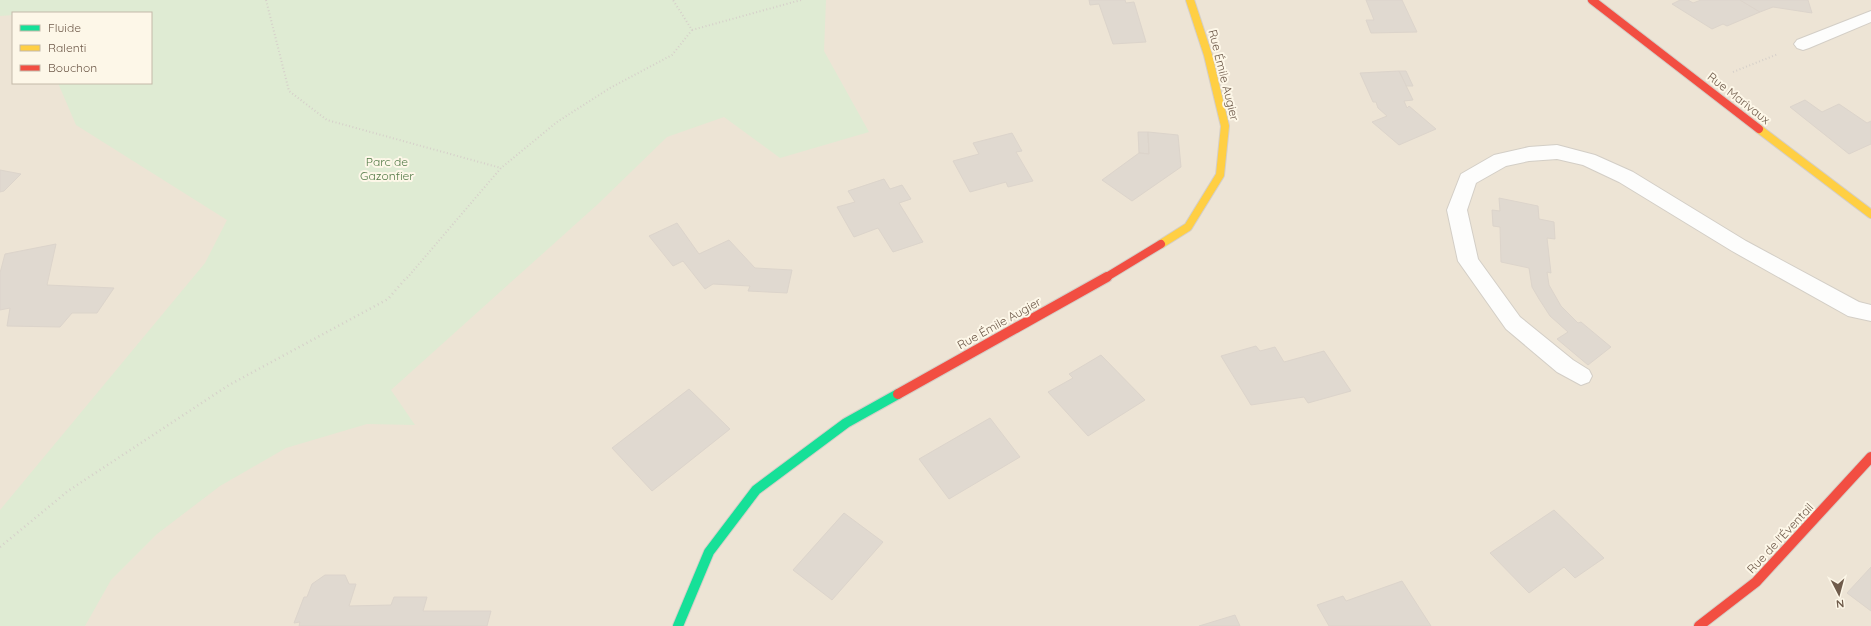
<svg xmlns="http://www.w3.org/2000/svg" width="1871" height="626" viewBox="0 0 1871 626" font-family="Quicksand,sans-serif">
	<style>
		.residential { fill: #ede4d5; fill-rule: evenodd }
		.green { fill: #dfebd3 }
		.building { fill: #e0d9d0; stroke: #dcd4cb }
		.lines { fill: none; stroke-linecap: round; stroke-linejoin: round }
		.lane-casing { stroke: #d3cec6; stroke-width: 2 }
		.street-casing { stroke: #d3cec6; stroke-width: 2 }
		.fast-casing { stroke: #d4cec7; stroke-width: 12 }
		.slow-casing { stroke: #d4cec7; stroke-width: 10 }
		.jam-far1-casing { stroke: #d4cec7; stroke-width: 10 }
		.jam-casing { stroke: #d4cec7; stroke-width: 12 }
		.path-far1 { stroke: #d6d0ca; stroke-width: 2; stroke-dasharray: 1 2.5; stroke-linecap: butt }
		.path { stroke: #d6d0ca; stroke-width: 2.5; stroke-dasharray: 1 3.5; stroke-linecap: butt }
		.lane { fill: #fdfdfc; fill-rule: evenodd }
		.street { fill: #fdfdfc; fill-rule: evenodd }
		.fast { stroke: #16e098; stroke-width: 10 }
		.slow { stroke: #ffcf43; stroke-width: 8 }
		.jam-far1 { stroke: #f24e42; stroke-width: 8 }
		.jam { stroke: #f24e42; stroke-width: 10 }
		.labels { text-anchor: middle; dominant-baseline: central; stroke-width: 4; stroke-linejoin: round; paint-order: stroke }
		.street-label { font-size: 12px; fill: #6f5b4b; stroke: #fdf7e8 }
		.park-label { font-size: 12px; fill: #527a47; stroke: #fdf7e8 }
	</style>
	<rect width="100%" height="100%" fill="#f4f1e8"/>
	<path class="residential" d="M0 0H1871V626H0ZM13 13H151V83H13Z"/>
	<path class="green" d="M0 0H826L824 51 869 132 780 158 724 117 667 137 598 204 391 390 415 425 367 424 286 448 220 486 157 534 111 580 85 626H0V510L205 263 227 220 76 125 58 83H151V13H13V15L0 16Z"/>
	<g class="building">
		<path d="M1089 0H1125L1126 3 1134 2 1146 42 1113 44 1099 4 1090 5Z"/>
		<path d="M1366 0H1402L1417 32 1371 33 1366 20H1374Z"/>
		<path d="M1680 0H1688L1693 3 1701 0H1740L1760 12 1727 26 1723 24 1712 29 1672 4Z"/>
		<path d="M1740 0H1808L1812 13 1773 7 1760 12Z"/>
		<path d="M1399 71H1406L1413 86H1406Z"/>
		<path d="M1399 71 1413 100 1404 101 1407 108 1409 106 1436 129 1399 145 1372 122 1387 116 1378 108 1376 102H1373L1360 73Z"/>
		<path d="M1805 100 1822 112 1839 104 1867 123 1871 121V144L1849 154 1790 107Z"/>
		<path d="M1138 132H1148L1149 154 1139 153Z"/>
		<path d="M1148 132 1178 135 1181 167 1132 201 1102 180 1139 153 1149 154Z"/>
		<path d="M1012 133 1022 151 1016 152 1033 181 1008 187 1006 182 970 192 953 161 979 154 973 143Z"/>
		<path d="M0 170 21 174 4 191 0 192Z"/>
		<path d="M884 179 890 189 902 185 911 199 899 203 923 242 893 252 878 228 854 237 837 207 855 202 848 191Z"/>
		<path d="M1499 198 1538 206 1539 219 1554 222 1555 239 1547 238 1551 273 1547 272 1549 285 1561 306 1578 323 1581 322 1611 347 1588 365 1557 339 1568 332 1550 316 1539 299 1532 287 1529 268 1501 262 1500 227 1493 226 1492 210 1500 211Z"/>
		<path d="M677 223 699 254 729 240 755 268 792 270 787 293 748 291 750 286 713 284 705 289 683 261 673 266 649 236Z"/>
		<path d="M56 244 47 285 114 288 97 313H72L60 327 7 326 10 308 0 310V273L5 254Z"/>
		<path d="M1256 346 1260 351 1275 347 1284 362 1324 351 1351 391 1308 403 1304 397 1251 405 1221 356Z"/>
		<path d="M1101 355 1145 400 1088 436 1048 392 1073 378 1069 374Z"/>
		<path d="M689 389 730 429 652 491 612 448Z"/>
		<path d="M990 418 1020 457 949 499 919 459Z"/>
		<path d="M1554 510 1604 558 1575 578 1564 567 1529 593 1490 553Z"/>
		<path d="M844 513 883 542 832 600 793 570Z"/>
		<path d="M1871 567V611L1847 593Z"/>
		<path d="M325 575H345L349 584H356L349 606 391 605 394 597H427L423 611H491L487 626H299L300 622 294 623 304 597H307L312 584Z"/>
		<path d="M1402 581 1431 626H1329L1317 605 1343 596 1346 601Z"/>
		<path d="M1235 615 1240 626H1199Z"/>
	</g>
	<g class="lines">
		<defs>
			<path id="lane" d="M1557 145 1595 155 1633 172 1746 241 1859 302 1871 305V321L1848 316 1732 251 1619 182 1583 165 1557 159 1529 161 1506 166 1476 183 1467 210 1478 259 1520 317 1573 360 1589 370 1592 376 1589 382 1581 385 1557 372 1506 329 1458 261 1447 210 1461 174 1494 155 1529 147Z"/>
			<path id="street" d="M1871 11V22L1809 48 1803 50 1797 48 1794 44 1797 40Z"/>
			<path id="fast" d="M678 626 709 552 756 490 846 423 898 394"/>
			<g id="slow">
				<path d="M1759 129 1871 214"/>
				<path d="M1161 244 1188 227 1220 175 1225 126 1208 55 1190 0"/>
			</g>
			<g id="jam-far1">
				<path d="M1592 0 1759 129"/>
				<path d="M1105 278 1161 244"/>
			</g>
			<g id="jam">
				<path d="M898 394 1107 277"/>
				<path d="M1699 626 1756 582 1871 457"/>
			</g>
		</defs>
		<use href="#lane" class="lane-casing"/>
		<use href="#street" class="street-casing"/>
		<use href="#fast" class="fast-casing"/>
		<use href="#slow" class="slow-casing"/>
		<use href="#jam-far1" class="jam-far1-casing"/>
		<use href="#jam" class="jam-casing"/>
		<g class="path-far1">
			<path d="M266 0 289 91 327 120 501 168"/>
			<path d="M692 30 801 0"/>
			<path d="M1733 72 1778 54"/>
			<path d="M407 278 501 168 557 122 610 88 672 55 692 30 673 0"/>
		</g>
		<path class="path" d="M0 547 68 491 229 385 388 299 407 277"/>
		<use href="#lane" class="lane"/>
		<use href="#street" class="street"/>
		<use href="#fast" class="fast"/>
		<use href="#slow" class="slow"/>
		<use href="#jam-far1" class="jam-far1"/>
		<use href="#jam" class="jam"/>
	</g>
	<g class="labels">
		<g class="street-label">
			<text transform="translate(1224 75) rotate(76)">Rue Émile Augier</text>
			<text transform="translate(1739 98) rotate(38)">Rue Marivaux</text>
			<text transform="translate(999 323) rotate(-29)">Rue Émile Augier</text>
			<text transform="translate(1780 538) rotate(-47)">Rue de l'Éventail</text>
		</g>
		<g class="park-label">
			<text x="387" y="161">Parc de<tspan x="387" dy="14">Gazonfier</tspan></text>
		</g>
	</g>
	<rect x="12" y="12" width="140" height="72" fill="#fdf7e8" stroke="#c4b9a9"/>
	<rect x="20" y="25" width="20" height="6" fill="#16e098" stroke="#c4b9a9"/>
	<text x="48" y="32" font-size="12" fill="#6f5b4b">Fluide</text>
	<rect x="20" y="45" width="20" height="6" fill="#ffcf43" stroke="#c4b9a9"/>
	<text x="48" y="52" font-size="12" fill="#6f5b4b">Ralenti</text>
	<rect x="20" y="65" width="20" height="6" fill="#f24e42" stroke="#c4b9a9"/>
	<text x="48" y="72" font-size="12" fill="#6f5b4b">Bouchon</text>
	<g transform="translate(1839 594) rotate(174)" stroke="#fdf7e8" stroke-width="3" paint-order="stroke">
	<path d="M0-3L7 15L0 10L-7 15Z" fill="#6f5b4b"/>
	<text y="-6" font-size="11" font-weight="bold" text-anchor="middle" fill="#6f5b4b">N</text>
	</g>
</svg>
